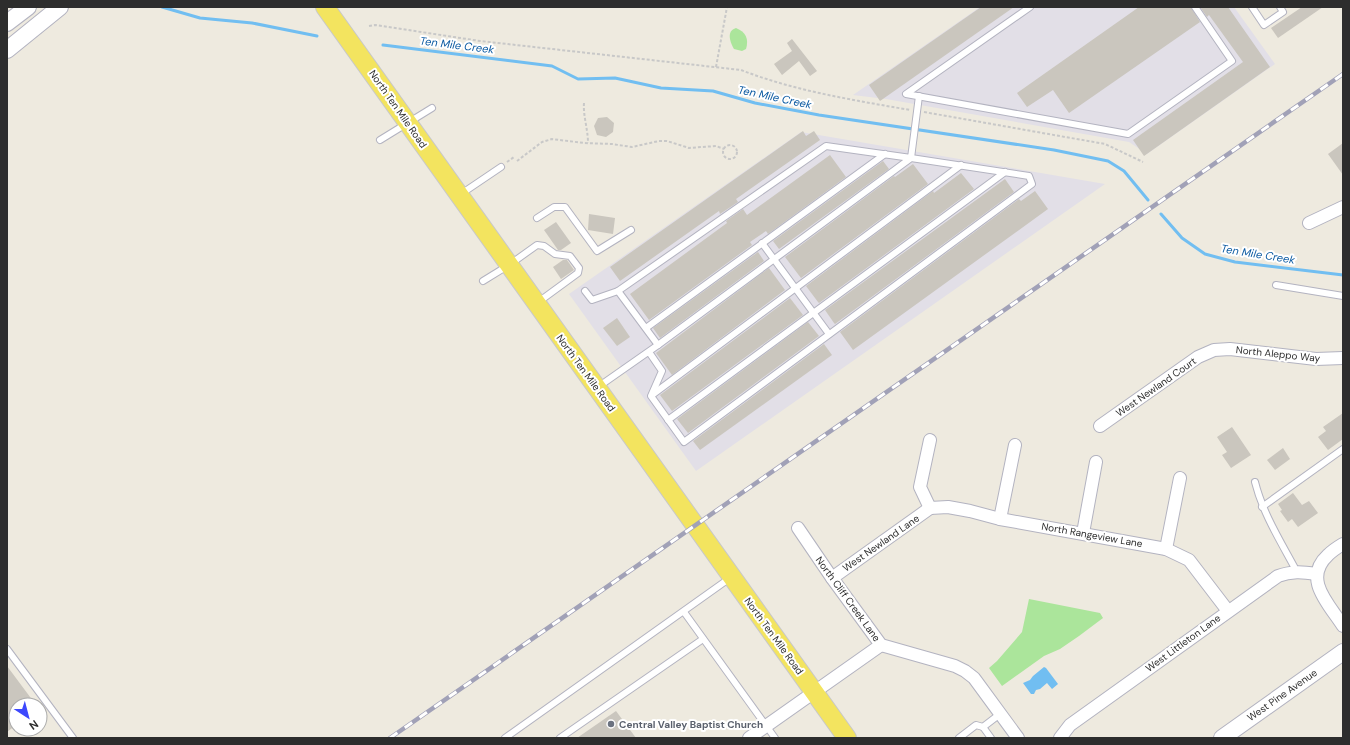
<svg xmlns="http://www.w3.org/2000/svg" width="1350" height="745" viewBox="0 0 1350 745" font-family="'DM Sans',sans-serif">
	<style>
		.industrial { fill: #e2dfe7 }
		.green { fill: #abe59b }
		.water { fill: #71bef1 }
		.lines { fill: none; stroke-linecap: round; stroke-linejoin: round }
		.stream { stroke: #71bef1; stroke-width: 3 }
		.building { fill: #cac6be }
		.lane-casing { stroke: #b3b3c0; stroke-width: 8 }
		.street-casing { stroke: #b3b3c0; stroke-width: 14 }
		.secondary-casing { stroke: #b3b3c0; stroke-width: 18 }
		.primary-casing { stroke: #c8c8c8; stroke-width: 20 }
		.path { stroke: #c8c8c8; stroke-width: 2; stroke-dasharray: 3 2; stroke-linecap: butt }
		.lane { stroke: #fff; stroke-width: 6 }
		.street { stroke: #fff; stroke-width: 12 }
		.secondary { stroke: #fff; stroke-width: 16 }
		.primary { stroke: #f3e45f; stroke-width: 18 }
		.rail-casing { stroke: #a1a1b7; stroke-width: 4.5 }
		.rail { stroke: #fff; stroke-width: 3; stroke-dasharray: 9; stroke-linecap: butt }
		.worship-dot { fill: #6b7280; stroke: #fff; stroke-width: 1.5 }
		.labels { text-anchor: middle; dominant-baseline: central; stroke-width: 4; stroke-linejoin: round; paint-order: stroke }
		.street-label { font-size: 10px; fill: #2d2d2d; stroke: #fff }
		.worship-label { font-size: 10px; font-weight: bold; fill: #5b616d; stroke: #fff; text-anchor: start }
		.water-label { font-size: 11px; font-style: italic; fill: #0b5aa2; stroke: #fff }
	</style>
	<rect width="100%" height="100%" fill="#eeeadf"/>
	<g class="industrial">
		<path d="M980 7H1234L1275 64 1147 154 1129 142 886 99 853 95Z"/>
		<path d="M801 132 1105 184 696 471 569 294Z"/>
	</g>
	<g class="green">
		<path d="M736 28C746 32 749 39 746 49L742 51 734 49C730 42 726 31 736 28Z"/>
		<path d="M1029 599 1100 613 1103 618 1079 636 1060 649 1044 656 1002 686 989 668 997 661 1022 632Z"/>
	</g>
	<path class="water" d="M1044 667 1046 668 1058 684 1052 689 1047 683 1040 689 1036 690 1034 694H1031L1023 683 1030 680 1033 676Z"/>
	<g class="lines">
		<g class="stream">
			<path d="M162 7 200 18 252 23 317 36"/>
			<path d="M383 45 552 66 578 79 615 78 661 88 713 91 755 103 819 115 1054 150 1108 161 1124 171 1148 200"/>
			<path d="M1161 214 1182 238 1205 254 1235 262 1343 275"/>
		</g>
	</g>
	<g class="building">
		<path d="M981 7H1014L880 101 869 85Z"/>
		<path d="M1139 7H1191L1200 22 1069 113 1053 90 1027 107 1017 93Z"/>
		<path d="M1200 7H1228L1270 67 1144 156 1133 140 1243 62 1209 15 1207 17Z"/>
		<path d="M1302 7H1323L1278 38 1271 28Z"/>
		<path d="M792 39 817 71 810 76 799 61 782 75 774 64 792 51 787 43Z"/>
		<path d="M607 117 614 123 613 132 606 137 597 135 594 126 598 118Z"/>
		<path d="M803 131 806 136 814 131 820 140 736 199 738 202 720 214 719 211 620 281 610 267Z"/>
		<path d="M1343 143V175L1328 154Z"/>
		<path d="M830 155 846 177 768 234 766 231 750 242 752 245 649 320 630 294 727 223 726 221 743 209 747 215Z"/>
		<path d="M883 161 889 169 779 249 773 241Z"/>
		<path d="M913 164 928 184 801 278 785 257 894 176 895 177Z"/>
		<path d="M961 173 974 189 819 303 818 302 806 286 933 191 934 193Z"/>
		<path d="M1005 179 1014 192 835 324 834 323 825 310Z"/>
		<path d="M1035 191 1048 209 853 350 840 332 1019 199 1021 201Z"/>
		<path d="M589 214 615 218 613 234 588 230Z"/>
		<path d="M556 222 571 243 561 250H558L544 230Z"/>
		<path d="M758 252 764 261 660 338 653 328Z"/>
		<path d="M563 260H567L574 270 561 279 553 267Z"/>
		<path d="M769 268 785 290 672 375 656 353Z"/>
		<path d="M790 298 803 315 672 411 660 395Z"/>
		<path d="M617 318 630 337 617 346 603 328Z"/>
		<path d="M808 322 819 336 688 433 677 419Z"/>
		<path d="M824 344 832 355 700 450 693 441Z"/>
		<path d="M1343 413V439L1328 450 1318 437 1326 431 1323 427Z"/>
		<path d="M1232 427 1251 455 1231 468 1222 455 1227 452 1217 437Z"/>
		<path d="M1283 448 1290 459 1275 470 1267 460Z"/>
		<path d="M1293 493 1302 505 1309 501 1318 513 1298 527 1292 519 1288 522 1280 511 1282 510 1278 504Z"/>
		<path d="M7 666 36 705H16V725L7 732Z"/>
		<path d="M616 711 636 738H577Z"/>
	</g>
	<g class="lines">
		<defs>
			<g id="lane">
				<path d="M1030 7 906 94 1128 134 1232 61 1195 7"/>
				<path d="M1252 7 1264 25 1283 12 1280 7"/>
				<path d="M380 140 432 108"/>
				<path d="M461 194 501 167"/>
				<path d="M537 218 554 207H565L597 251 631 230"/>
				<path d="M762 243 829 334"/>
				<path d="M483 281 509 265 537 245 544 246 555 254 570 256 579 268 578 273 537 303"/>
				<path d="M1276 285 1343 296"/>
				<path d="M585 291 592 300 618 291"/>
				<path d="M646 328 885 154"/>
				<path d="M658 345 618 291 826 146 911 158 919 96"/>
				<path d="M598 387 658 345 911 158 1029 176 1032 184 684 442 651 396 662 371 649 352"/>
				<path d="M652 395 961 165"/>
				<path d="M668 420 1005 172"/>
				<path d="M1255 482C1263 514 1281 542 1297 572"/>
				<path d="M1262 507 1343 449"/>
				<path d="M684 612 775 738"/>
				<path d="M7 649 73 738"/>
				<path d="M505 738 730 578"/>
				<path d="M560 738 703 639"/>
				<path d="M959 738 976 725 983 727"/>
				<path d="M991 738 983 727 1000 714"/>
			</g>
			<g id="street">
				<path d="M1309 223 1343 207"/>
				<path d="M1100 426 1198 357 1214 350 1230 349 1316 359 1343 358"/>
				<path d="M930 440 920 487 930 508"/>
				<path d="M930 508 948 507 970 511 1000 519 1166 549 1189 560 1228 611"/>
				<path d="M1000 519 1015 445"/>
				<path d="M798 528 832 578 881 645 955 666 965 671 974 678 1018 738"/>
				<path d="M1083 533 1096 462"/>
				<path d="M1343 544C1338 547 1332 551 1328 555 1302 579 1329 604 1343 626"/>
				<path d="M1166 549 1180 478"/>
				<path d="M832 578 930 508"/>
				<path d="M749 738 881 645"/>
				<path d="M1060 738 1070 725 1278 576C1291 571 1303 572 1316 574"/>
			</g>
			<g id="secondary">
				<path d="M7 23 28 7"/>
				<path d="M7 50 60 7"/>
				<path d="M1222 738 1343 652"/>
			</g>
			<path id="primary" d="M325 7 847 738"/>
		</defs>
		<use href="#lane" class="lane-casing"/>
		<use href="#street" class="street-casing"/>
		<use href="#secondary" class="secondary-casing"/>
		<use href="#primary" class="primary-casing"/>
		<g class="path">
			<path d="M369 26 375 25 480 41 741 70C795 91 853 100 910 110"/>
			<path d="M716 67 727 7"/>
			<path d="M584 103C583 116 588 129 588 143"/>
			<path d="M924 112 1105 144 1143 162"/>
			<circle cx="730" cy="152" r="7"/>
			<path d="M517 161 542 142 552 139 584 143 612 144 632 147 659 141H667L689 148 716 146 724 149"/>
			<path d="M507 162 514 157"/>
		</g>
		<use href="#lane" class="lane"/>
		<use href="#street" class="street"/>
		<use href="#secondary" class="secondary"/>
		<use href="#primary" class="primary"/>
		<defs>
			<path id="rail" d="M390 738 1343 74"/>
		</defs>
		<use href="#rail" class="rail-casing"/>
		<use href="#rail" class="rail"/>
	</g>
	<circle class="worship-dot" cx="611" cy="724" r="4"/>
	<g class="labels">
		<g class="street-label">
			<text transform="translate(398 109) rotate(55)">North Ten Mile Road</text>
			<text transform="translate(1278 354) rotate(6)">North Aleppo Way</text>
			<text transform="translate(586 373) rotate(54)">North Ten Mile Road</text>
			<text transform="translate(1156 387) rotate(-35)">West Newland Court</text>
			<text transform="translate(1092 535) rotate(10)">North Rangeview Lane</text>
			<text transform="translate(881 543) rotate(-35)">West Newland Lane</text>
			<text transform="translate(848 599) rotate(54)">North Cliff Creek Lane</text>
			<text transform="translate(774 636) rotate(54)">North Ten Mile Road</text>
			<text transform="translate(1183 643) rotate(-36)">West Littleton Lane</text>
			<text transform="translate(1282 695) rotate(-35)">West Pine Avenue</text>
		</g>
		<g class="worship-label">
			<text x="619" y="724">Central Valley Baptist Church</text>
		</g>
		<g class="water-label">
			<text transform="translate(457 45) rotate(7)">Ten Mile Creek</text>
			<text transform="translate(775 97) rotate(12)">Ten Mile Creek</text>
			<text transform="translate(1258 254) rotate(9)">Ten Mile Creek</text>
		</g>
	</g>
	<rect width="1350" height="745" fill="none" stroke="#2d2d2d" stroke-width="16"/>
	<g transform="translate(28 717) rotate(144)"><circle r="19" fill="#ffffff" stroke="#ababab"/>
	<path d="M0-3L7 15L0 10L-7 15Z" fill="#3d48fd"/>
	<text y="-6" font-size="11" font-weight="bold" text-anchor="middle" fill="#2d2d2d">N</text>
	</g>
</svg>
